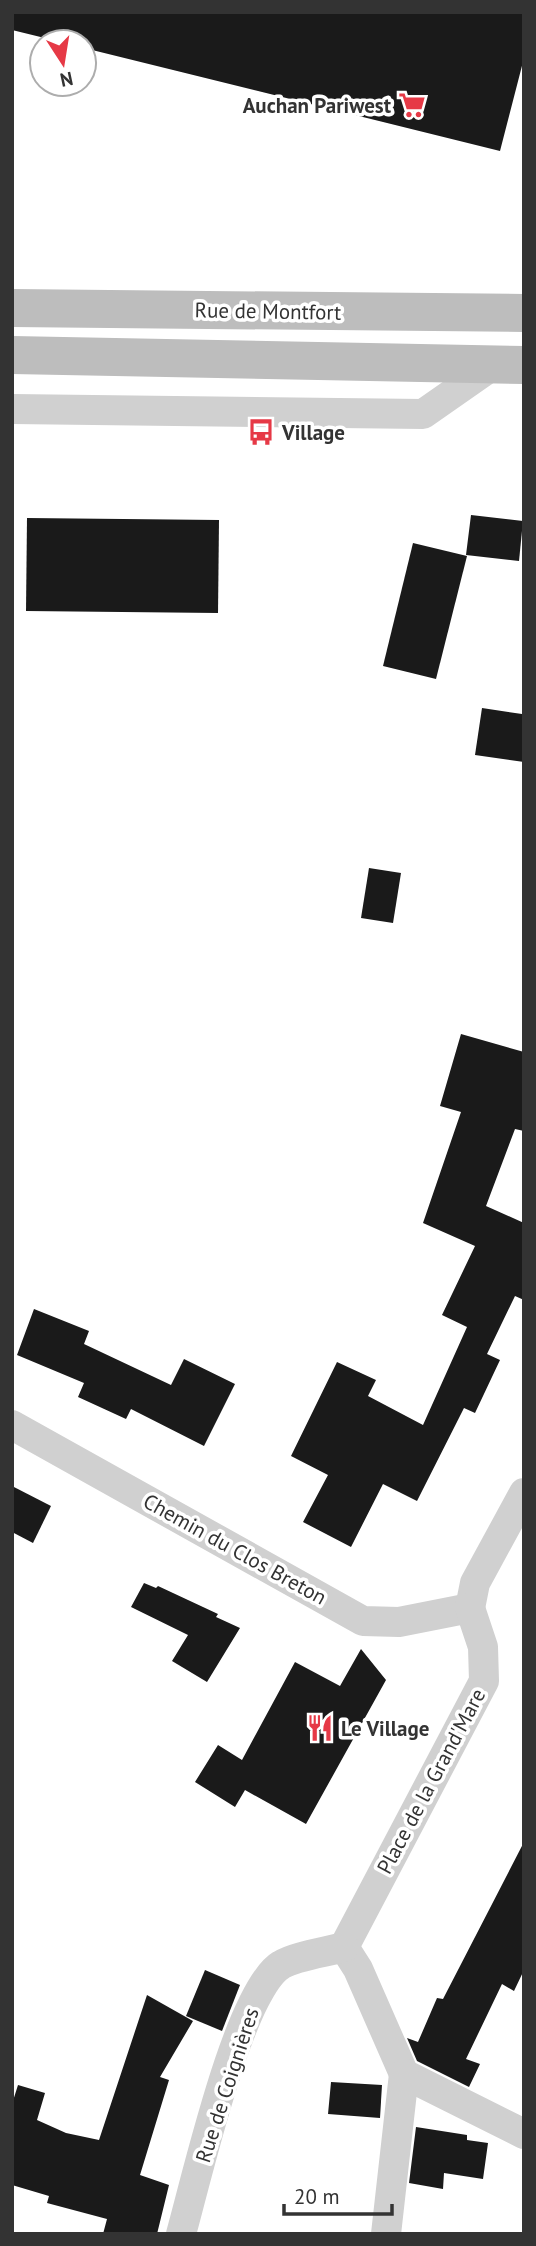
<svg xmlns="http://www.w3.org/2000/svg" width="536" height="2246" viewBox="0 0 536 2246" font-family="'PT Sans',sans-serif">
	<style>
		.building { fill: #1a1a1a }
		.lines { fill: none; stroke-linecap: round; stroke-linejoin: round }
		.street { stroke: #d0d0d0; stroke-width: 30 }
		.secondary { stroke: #bdbdbd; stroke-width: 38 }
		.labels { text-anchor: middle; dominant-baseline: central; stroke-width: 7; stroke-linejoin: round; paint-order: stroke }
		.poi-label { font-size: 21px; font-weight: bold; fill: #333; stroke: #fff; text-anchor: start }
		.street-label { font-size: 21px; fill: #333; stroke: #fff }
	</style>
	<rect width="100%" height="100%" fill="#fff"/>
	<g class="building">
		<path d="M12 12H524V58L500 151 84 48V42H61L12 30Z"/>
		<path d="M471 515 523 521 519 561 466 555Z"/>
		<path d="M27 518 219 520 218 613 26 611Z"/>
		<path d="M413 543 467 556 436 679 383 666Z"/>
		<path d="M482 708 522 714 524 762 475 755Z"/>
		<path d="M369 868 401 873 393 923 361 918Z"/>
		<path d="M461 1034 524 1052V1131L515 1129 486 1206 524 1223V1300L515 1296 487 1354 500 1360 475 1413 464 1408 417 1501 383 1484 351 1547 303 1522 328 1475 291 1456 337 1362 376 1380 368 1396 423 1425 467 1327 442 1315 475 1246 423 1223 461 1112 440 1106Z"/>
		<path d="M34 1309 89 1331 84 1344 171 1385 184 1359 235 1384 204 1446 131 1409 126 1419 78 1397 84 1383 17 1355Z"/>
		<path d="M12 1486 51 1506 33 1543 12 1532Z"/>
		<path d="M144 1583 156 1588 158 1586 218 1614 216 1617 240 1628 207 1682 172 1661 188 1635 131 1607Z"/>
		<path d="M361 1649 386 1680 306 1824 245 1790 235 1807 195 1782 218 1745 242 1760 295 1662 340 1686Z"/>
		<path d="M524 1842V1970L514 1991 502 1984 466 2059 480 2064 469 2087 417 2061 407 2038 418 2042 437 1998 443 1999Z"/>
		<path d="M205 1970 240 1985 222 2031 186 2016Z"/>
		<path d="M147 1995 193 2021 160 2077 169 2080 140 2175 169 2185 157 2234H103L107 2219 47 2203 49 2196 12 2185V2104L18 2085 45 2093 37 2120 66 2133 99 2140Z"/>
		<path d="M331 2082 382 2085 380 2118 328 2114Z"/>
		<path d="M416 2127 467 2135V2140L488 2143 483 2179 444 2173 443 2189 409 2183Z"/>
	</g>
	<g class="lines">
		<g class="street">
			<path d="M12 409 423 414 496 363"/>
			<path d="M12 1425 363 1621 399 1622 470 1608"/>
			<path d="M470 1608 475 1583 524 1493"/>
			<path d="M344 1947 484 1681 483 1647 470 1608"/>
			<path d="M344 1947 358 1969 404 2074 524 2134"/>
			<path d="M181 2234C196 2181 239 1990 281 1965 295 1956 327 1952 344 1947"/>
			<path d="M386 2234 404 2074"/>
		</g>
		<g class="secondary">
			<path d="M12 308 524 313"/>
			<path d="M12 355 524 365"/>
		</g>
	</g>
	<defs>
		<symbol id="supermarket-bare" viewBox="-9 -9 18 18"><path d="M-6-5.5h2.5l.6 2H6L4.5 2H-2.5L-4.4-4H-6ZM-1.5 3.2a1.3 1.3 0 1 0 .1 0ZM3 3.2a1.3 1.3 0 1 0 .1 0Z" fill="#e63946" stroke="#fff" stroke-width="2.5" paint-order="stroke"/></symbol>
		<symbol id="bus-bare" viewBox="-9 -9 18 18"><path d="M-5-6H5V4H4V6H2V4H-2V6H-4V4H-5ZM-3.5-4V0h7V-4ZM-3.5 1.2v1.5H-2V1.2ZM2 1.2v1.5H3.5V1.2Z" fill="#e63946" stroke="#fff" stroke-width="2.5" paint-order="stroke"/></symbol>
		<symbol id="restaurant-bare" viewBox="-9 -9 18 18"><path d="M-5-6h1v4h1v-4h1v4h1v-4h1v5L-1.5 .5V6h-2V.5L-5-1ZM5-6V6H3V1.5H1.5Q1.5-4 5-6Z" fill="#e63946" stroke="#fff" stroke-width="2.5" paint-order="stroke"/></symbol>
	</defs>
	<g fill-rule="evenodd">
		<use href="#supermarket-bare" x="393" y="86" width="38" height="38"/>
		<use href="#bus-bare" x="242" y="413" width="38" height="38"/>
		<use href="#restaurant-bare" x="301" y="1709" width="38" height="38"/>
	</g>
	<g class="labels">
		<g class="poi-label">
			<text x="391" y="105" text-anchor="end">Auchan Pariwest</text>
			<text x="282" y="432">Village</text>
			<text x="341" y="1728">Le Village</text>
		</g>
		<g class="street-label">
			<text transform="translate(268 311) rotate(1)">Rue de Montfort</text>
			<text transform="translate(235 1549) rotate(29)">Chemin du Clos Breton</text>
			<text transform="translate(431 1781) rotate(-62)">Place de la Grand'Mare</text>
			<text transform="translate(227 2085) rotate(-72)">Rue de Coignières</text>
		</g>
	</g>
	<rect width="536" height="2246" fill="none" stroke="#333333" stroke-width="28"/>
	<g transform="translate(63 63) rotate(168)"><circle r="33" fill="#ffffff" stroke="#adadad" stroke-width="2"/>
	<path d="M0-5L12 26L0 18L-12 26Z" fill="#e63946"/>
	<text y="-10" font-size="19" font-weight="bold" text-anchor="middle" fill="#333333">N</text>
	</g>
	<path d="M284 2204v10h108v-10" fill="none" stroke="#333333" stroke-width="3.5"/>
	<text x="294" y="2204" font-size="21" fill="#333333" stroke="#ffffff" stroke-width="5" paint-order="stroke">20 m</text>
</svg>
